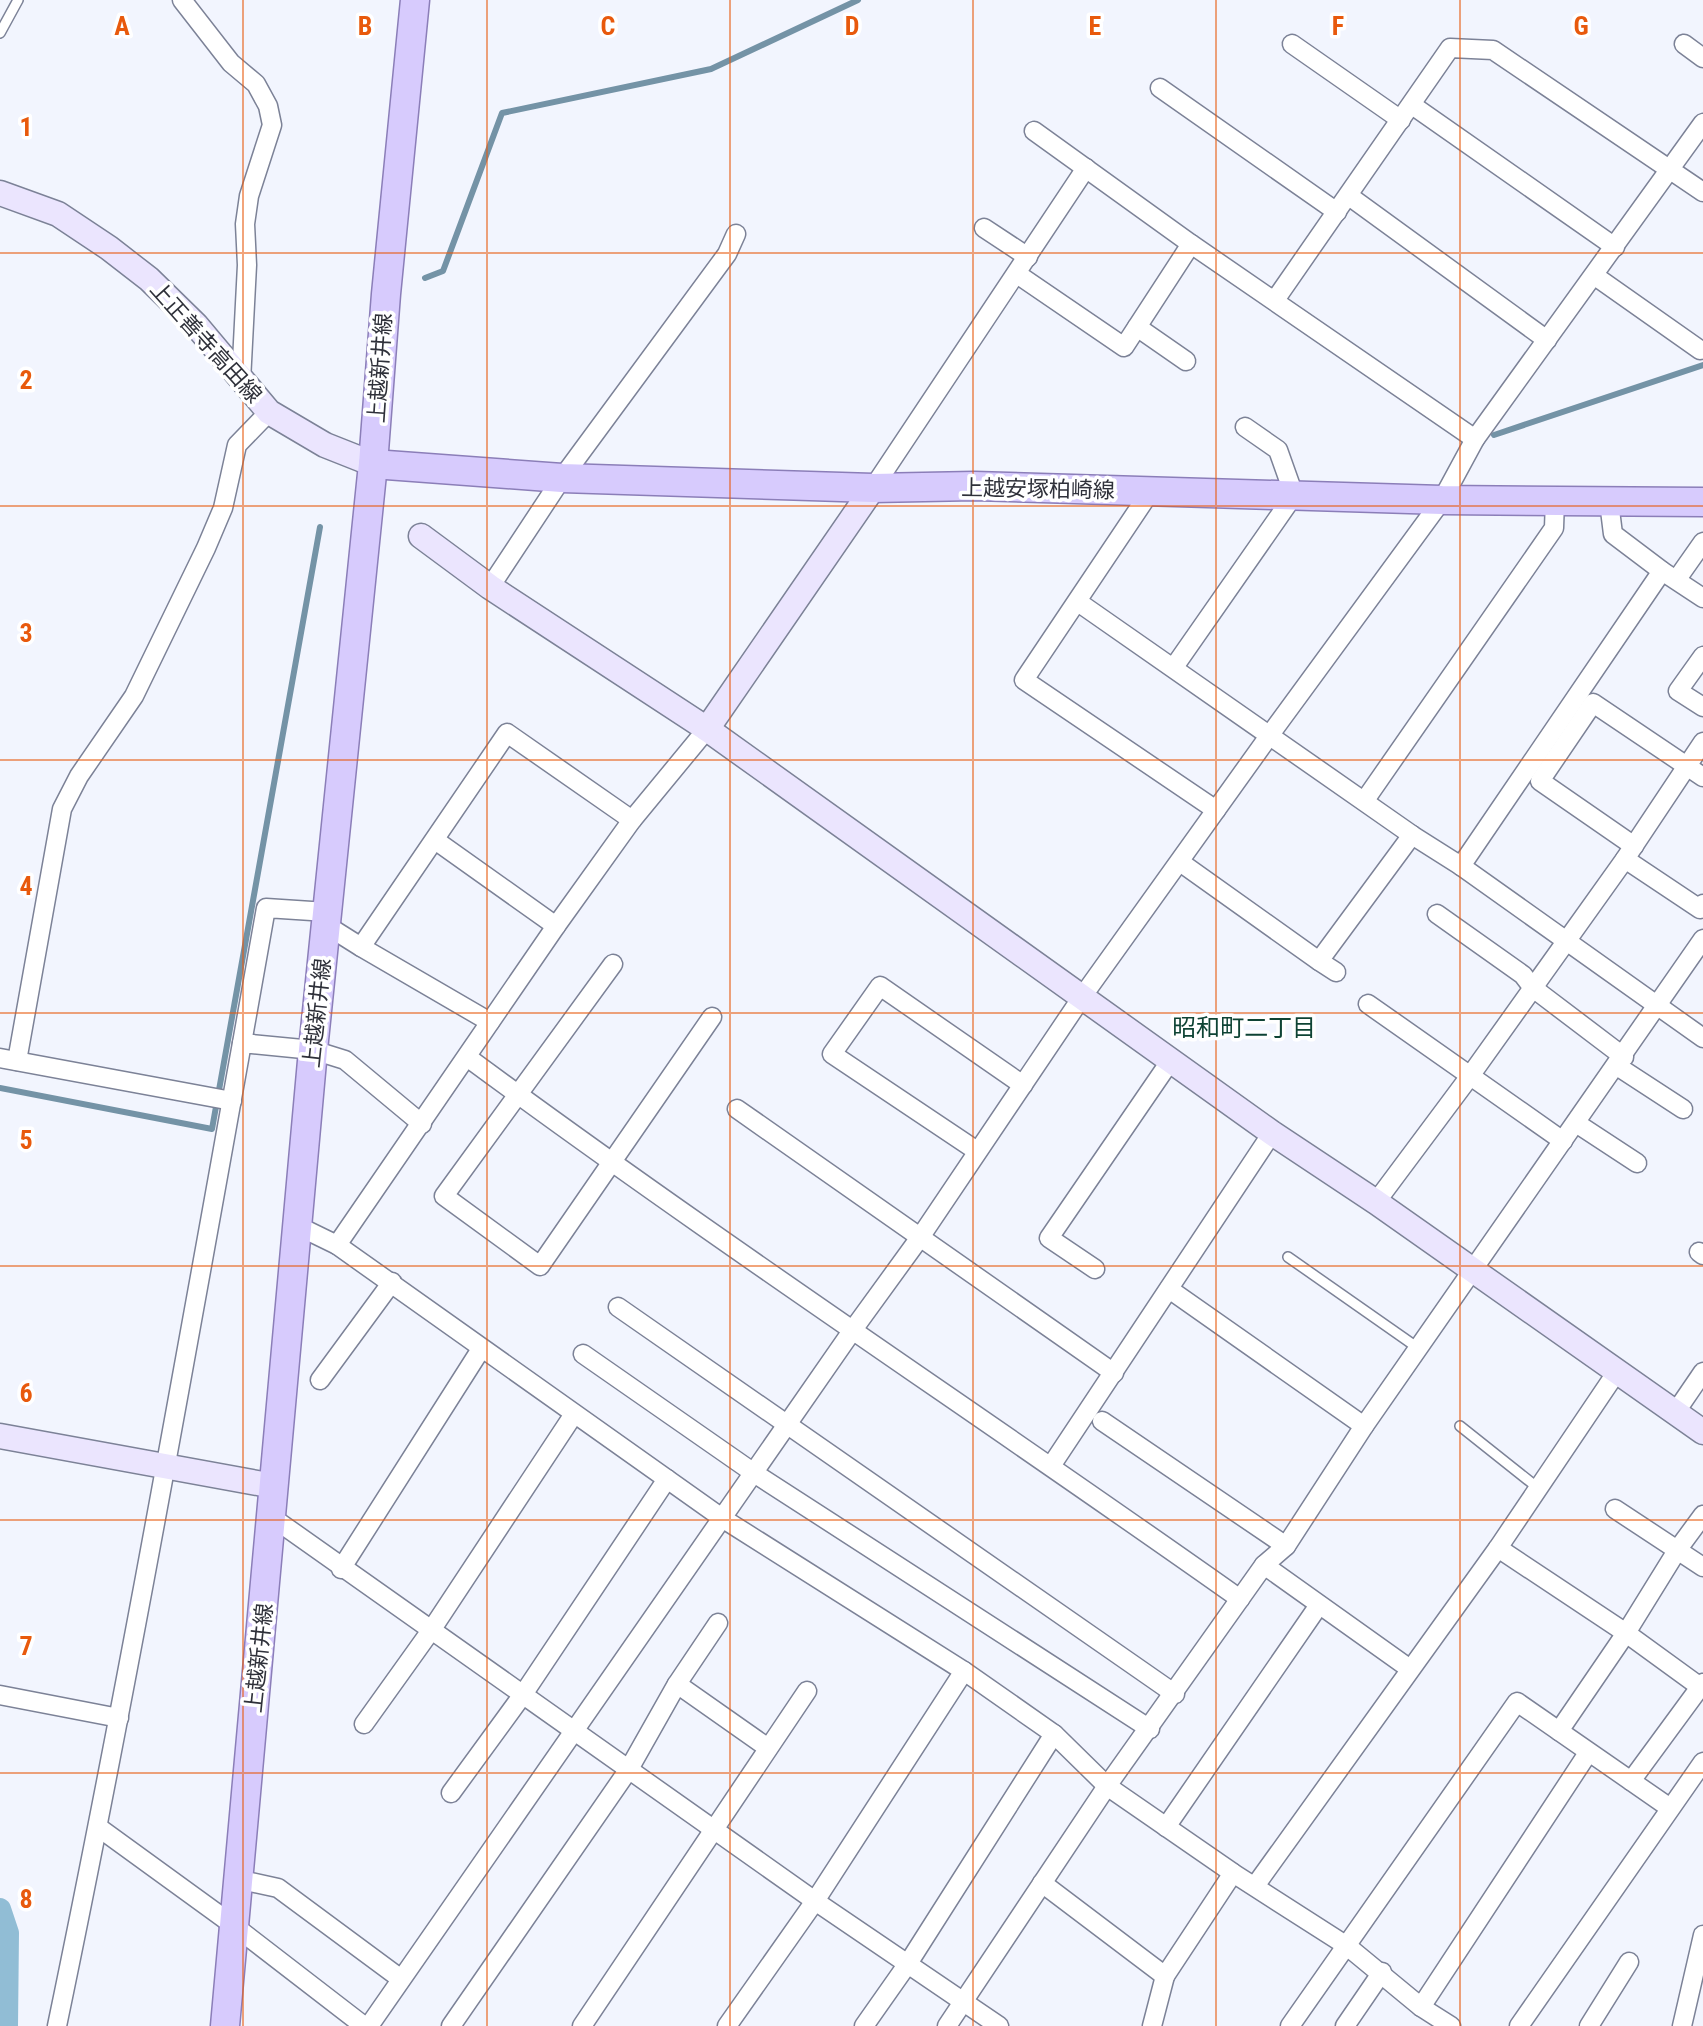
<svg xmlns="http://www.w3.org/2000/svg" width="1703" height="2026" viewBox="0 0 1703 2026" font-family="'Roboto Condensed','Noto Sans JP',sans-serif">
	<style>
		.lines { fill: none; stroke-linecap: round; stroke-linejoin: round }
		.stream { stroke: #7493a6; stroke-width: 6 }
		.canal { stroke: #91bdd5; stroke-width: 22 }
		.lane-casing { stroke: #7c8297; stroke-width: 12 }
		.street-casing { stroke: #7c8297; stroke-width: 21 }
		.secondary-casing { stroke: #7c8297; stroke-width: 27 }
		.primary-casing { stroke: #8b7eb8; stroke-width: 31 }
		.lane { stroke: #fff; stroke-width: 9 }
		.street { stroke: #fff; stroke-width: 18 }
		.secondary { stroke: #ebe5fe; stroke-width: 24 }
		.primary { stroke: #d7cbfd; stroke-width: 28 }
		.grid { fill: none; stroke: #e8590c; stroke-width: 2; stroke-opacity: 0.55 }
		.labels { text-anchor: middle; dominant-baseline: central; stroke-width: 7; stroke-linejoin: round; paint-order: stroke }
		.street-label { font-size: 22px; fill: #2f313a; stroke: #fff }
		.neighbourhood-label { font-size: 24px; fill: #0e4334; stroke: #fff }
		.grid-label { font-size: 26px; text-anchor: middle; font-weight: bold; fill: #e8590c; stroke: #fff; stroke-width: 7; stroke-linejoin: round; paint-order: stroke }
	</style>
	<rect width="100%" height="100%" fill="#f2f5fe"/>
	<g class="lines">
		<g class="stream">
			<path d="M425 278 443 271 502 113 711 69 858 0"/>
			<path d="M1494 435 1703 365"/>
			<path d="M0 1088 212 1129 320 527"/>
		</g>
		<path class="canal" d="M0 1909 8 1933 7 2026"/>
		<defs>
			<g id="lane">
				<path d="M0 33 18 0"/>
				<path d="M1288 1257 1418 1348"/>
				<path d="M1460 1426 1538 1488"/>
			</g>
			<g id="street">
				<path d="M182 0 231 63 256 84 268 106 272 125 249 196 245 224 247 265 241 381"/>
				<path d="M1292 44 1401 120"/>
				<path d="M1684 44 1703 58"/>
				<path d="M1160 88 1337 212"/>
				<path d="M1412 105 1615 247"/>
				<path d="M1034 131 1191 244 1475 439"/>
				<path d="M1349 196 1547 340"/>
				<path d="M984 228 1028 257"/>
				<path d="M1017 274 1124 347 1191 244"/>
				<path d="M1595 276 1700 350"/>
				<path d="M1275 300 1450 48 1493 50 1703 192"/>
				<path d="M1137 327 1186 361"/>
				<path d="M873 488 1086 168"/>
				<path d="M1150 492 1024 680 1216 810"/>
				<path d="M1609 502 1613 534 1662 571 1703 598"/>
				<path d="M1677 579 1703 542"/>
				<path d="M490 587 562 478 727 254 736 234"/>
				<path d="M1078 602 1412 835 1461 866 1703 1038"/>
				<path d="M1703 656 1678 691 1703 707"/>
				<path d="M1174 667 1294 495 1278 450 1245 427"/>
				<path d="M1365 800 1554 528 1555 500"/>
				<path d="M435 840 556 926"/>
				<path d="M1634 846 1540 781 1593 703 1703 777"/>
				<path d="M1625 859 1700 909 1703 904"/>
				<path d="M1180 862 1319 961 1412 835"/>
				<path d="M1461 866 1662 571"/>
				<path d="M1437 914 1523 975 1533 988 1624 1057"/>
				<path d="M326 925 361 947 507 733 632 820"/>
				<path d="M361 947 490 1022"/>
				<path d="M1319 961 1336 972"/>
				<path d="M613 964 444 1196 540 1266 712 1017"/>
				<path d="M1368 1004 1563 1141"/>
				<path d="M242 1043 266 908 327 912"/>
				<path d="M467 1057C720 1244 983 1417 1240 1599"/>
				<path d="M0 1058 232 1101"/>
				<path d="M17 1061 62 809 79 776 134 696 206 548 223 508 237 445 269 412"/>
				<path d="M1617 1066 1683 1109"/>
				<path d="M737 1109 1114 1373"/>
				<path d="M1576 1123 1637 1163"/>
				<path d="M977 1151 832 1054 880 986 1023 1085"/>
				<path d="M1376 1202 1470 1076 1625 859 1703 742"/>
				<path d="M298 1226 337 1245 556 926 632 820 707 729"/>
				<path d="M337 1245 722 1518 964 1671"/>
				<path d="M1699 1252 1703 1255"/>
				<path d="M1095 1269 1049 1238 1171 1060"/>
				<path d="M1169 1289 1364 1426"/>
				<path d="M618 1307 1175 1694"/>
				<path d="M583 1354 754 1473 1150 1729"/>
				<path d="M320 1380 392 1282"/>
				<path d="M1675 1413 1703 1372"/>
				<path d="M1102 1421 1286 1546"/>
				<path d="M1051 1466 1272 1133"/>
				<path d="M1615 1509 1703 1567"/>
				<path d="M273 1518 815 1901 999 2026"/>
				<path d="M1498 1548 1626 1633 1703 1689"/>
				<path d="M1264 1565 1410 1669"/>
				<path d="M341 1569 481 1349"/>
				<path d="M677 1684 768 1748"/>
				<path d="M0 1695 119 1718"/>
				<path d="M364 1724 432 1629 574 1414"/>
				<path d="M1559 1731 1626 1633 1678 1549 1703 1515"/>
				<path d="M1631 1781 1703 1683"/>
				<path d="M451 1793 524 1693 667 1479"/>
				<path d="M98 1827 233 1925 364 2026"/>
				<path d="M1166 1827 1319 1605"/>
				<path d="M237 1879 278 1888 401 1979"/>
				<path d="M1042 1883 1165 1976 1233 1873"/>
				<path d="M1255 1886 1498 1548 1616 1373"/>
				<path d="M1421 2007 1588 1753"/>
				<path d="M57 2026C125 1699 183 1371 242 1043L313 1050 345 1060 422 1124"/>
				<path d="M369 2026 852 1331 921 1236 1082 997 1269 736 1442 500 1475 439 1703 123"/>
				<path d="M451 2026 629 1769 677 1684 718 1623"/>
				<path d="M582 2026 807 1691"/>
				<path d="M727 2026 815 1901 964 1671 1054 1734 1107 1786 1233 1873 1347 1946 1421 2007 1451 2026"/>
				<path d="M864 2026 909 1962 1054 1734"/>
				<path d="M947 2026 1107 1786 1264 1565 1286 1546 1364 1426 1703 939"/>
				<path d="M1152 2026 1165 1976"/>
				<path d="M1290 2026 1517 1702 1670 1808"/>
				<path d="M1345 2026 1382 1972"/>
				<path d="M1519 2026 1703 1762"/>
				<path d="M1589 2026 1629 1962"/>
				<path d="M1682 2026 1703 1935"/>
			</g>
			<g id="secondary">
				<path d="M0 193 58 214 109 248 149 279 196 325 269 412 325 445 373 464"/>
				<path d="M421 536 490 587 707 729 1272 1133 1376 1202 1703 1432"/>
				<path d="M707 729 873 488"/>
				<path d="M0 1436 274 1486"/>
			</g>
			<g id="primary">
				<path d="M373 464 562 478 873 488 974 486 1442 500 1703 502"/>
				<path d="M225 2026 313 1050 373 464 386 294 415 0"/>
			</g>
		</defs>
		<use href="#lane" class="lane-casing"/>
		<use href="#street" class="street-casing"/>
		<use href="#secondary" class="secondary-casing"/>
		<use href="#primary" class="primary-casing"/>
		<use href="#lane" class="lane"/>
		<use href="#street" class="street"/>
		<use href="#secondary" class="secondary"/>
		<use href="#primary" class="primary"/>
	</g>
	<path class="grid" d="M243 0V2026M487 0V2026M730 0V2026M973 0V2026M1216 0V2026M1460 0V2026M0 253H1703M0 506H1703M0 760H1703M0 1013H1703M0 1266H1703M0 1520H1703M0 1773H1703"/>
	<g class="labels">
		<g class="street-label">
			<text transform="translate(206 342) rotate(48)">上正善寺高田線</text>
			<text transform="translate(380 368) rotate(-86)">上越新井線</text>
			<text transform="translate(1038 489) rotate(1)">上越安塚柏崎線</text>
			<text transform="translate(317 1013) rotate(-84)">上越新井線</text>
			<text transform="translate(259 1658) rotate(-84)">上越新井線</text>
		</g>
		<g class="neighbourhood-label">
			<text x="1244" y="1028">昭和町二丁目</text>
		</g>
	</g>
	<g class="grid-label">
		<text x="122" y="35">A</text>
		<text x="365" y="35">B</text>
		<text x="608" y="35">C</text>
		<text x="852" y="35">D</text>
		<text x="1095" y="35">E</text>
		<text x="1338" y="35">F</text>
		<text x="1581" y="35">G</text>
		<text x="26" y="136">1</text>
		<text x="26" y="389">2</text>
		<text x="26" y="642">3</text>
		<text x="26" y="895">4</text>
		<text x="26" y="1149">5</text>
		<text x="26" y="1402">6</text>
		<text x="26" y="1655">7</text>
		<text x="26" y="1908">8</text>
	</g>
</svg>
